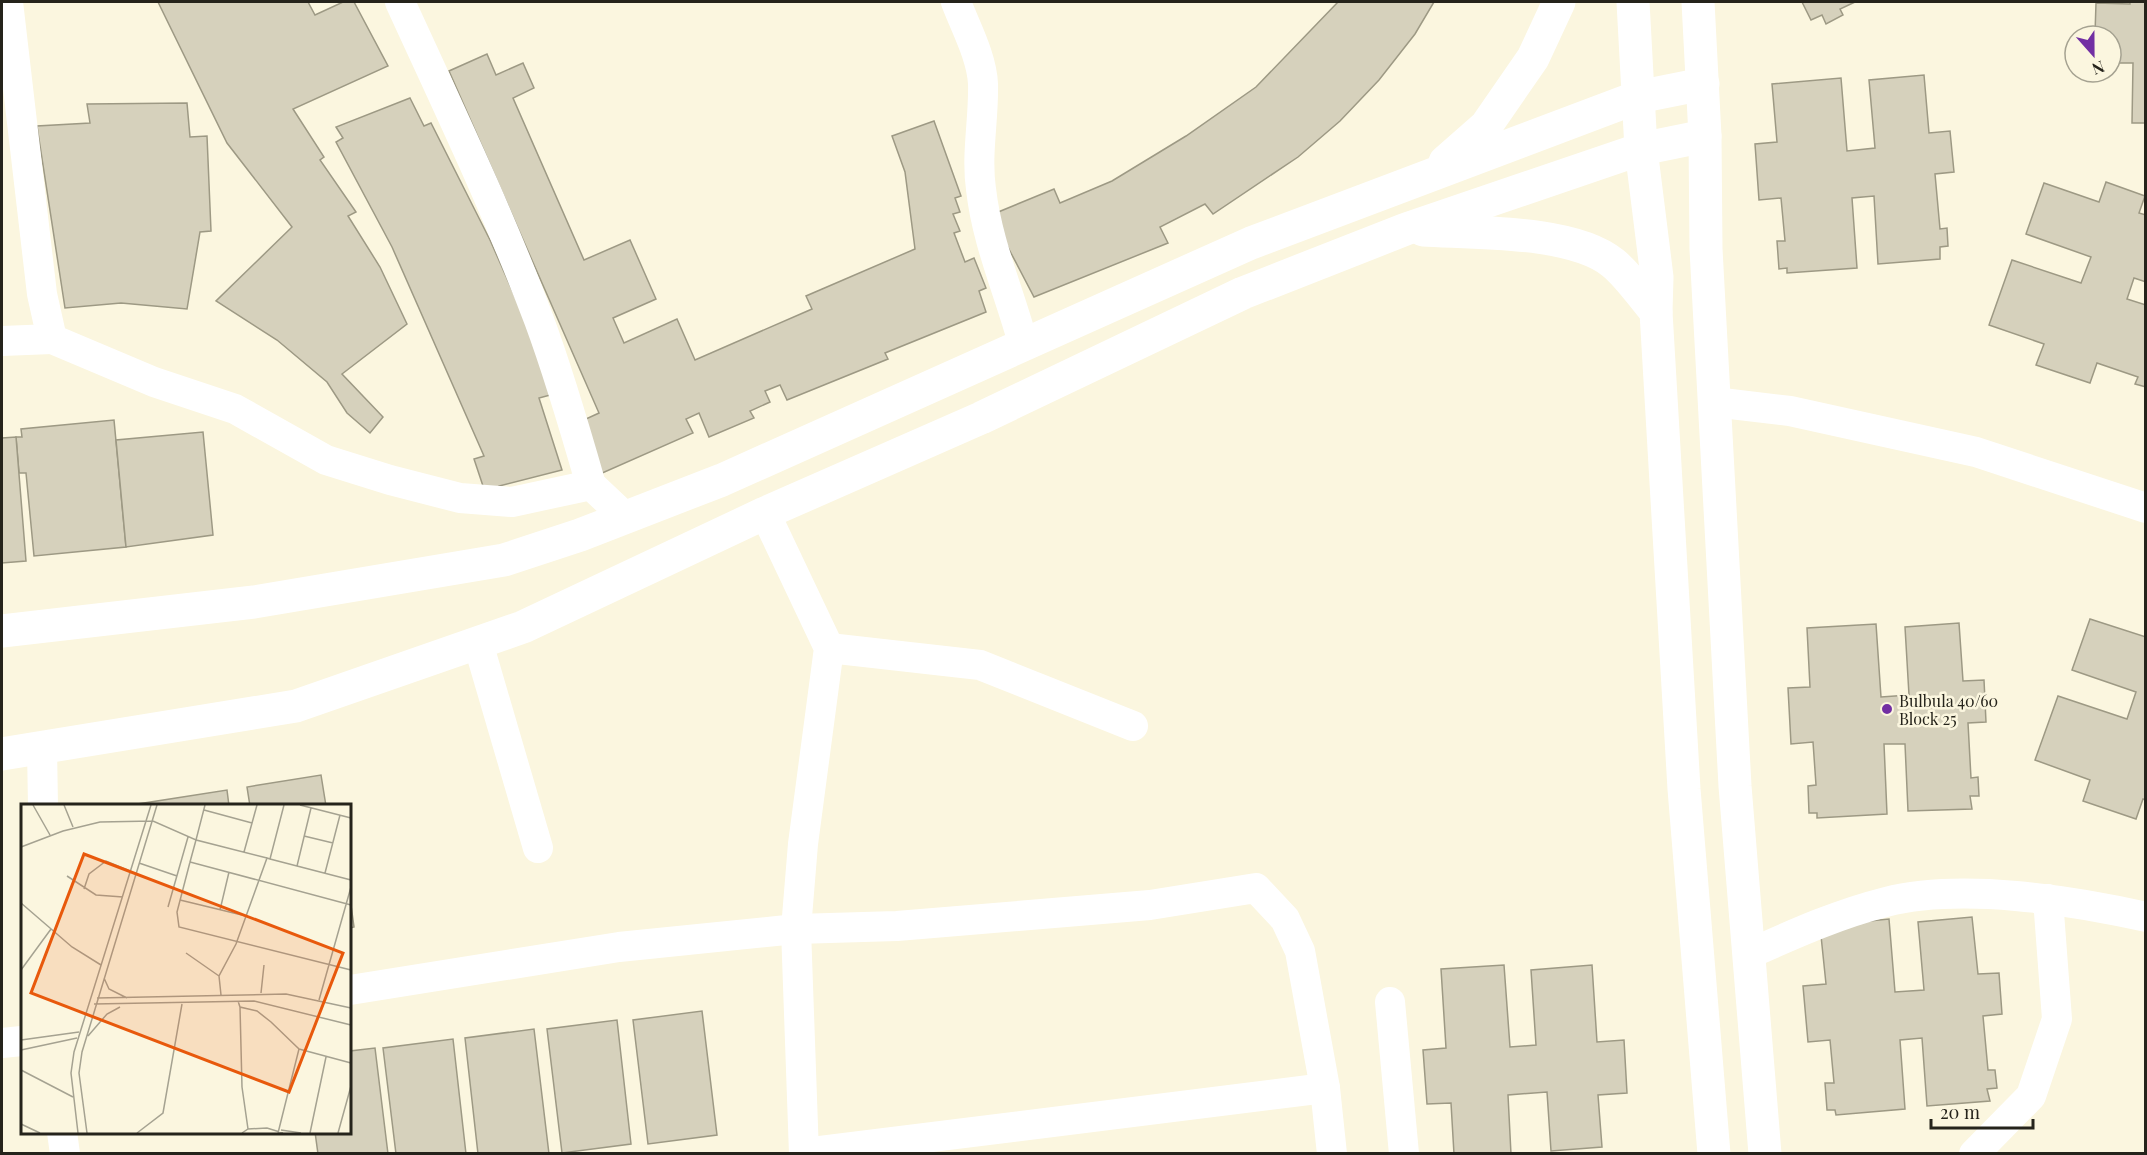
<svg xmlns="http://www.w3.org/2000/svg" width="2147" height="1155" viewBox="0 0 2147 1155" font-family="'Playfair Display',serif">
	<style>
		.building { fill: #d6d1bc; stroke: #9d9984; stroke-width: 1.5 }
		.lines { fill: none; stroke-linecap: round; stroke-linejoin: round }
		.minor { stroke: #fff; stroke-width: 30 }
		.secondary { stroke: #fff; stroke-width: 33 }
		.poi-dot { fill: #722fa3; stroke: #fbf6df; stroke-width: 2 }
		.labels { text-anchor: middle; dominant-baseline: central; stroke-width: 5; stroke-linejoin: round; paint-order: stroke }
		.poi-label { font-size: 16px; fill: #25231b; stroke: #fbf6df; text-anchor: start }
		.inset-road { fill: none; stroke: #a5a291; stroke-width: 1.5 }
		.view { fill: #e8590c; fill-opacity: 0.15; stroke: #e8590c; stroke-width: 3 }
		.inset-edge { fill: none; stroke: #25231b; stroke-width: 3 }
	</style>
	<rect width="100%" height="100%" fill="#fbf6df"/>
	<g class="building">
		<path d="M158 2H308L315 15 343 2H354L388 66 293 109 324 157 320 160 356 212 348 216 380 267 407 324 342 374 383 417 370 433 347 413 327 382 277 340 216 301 292 227 227 143Z"/>
		<path d="M1338 2H1434L1415 34 1379 80 1340 121 1298 157 1213 214 1205 204 1160 227 1168 243 1034 297 991 215 1054 189 1060 203 1112 181 1186 136 1256 87Z"/>
		<path d="M1802 2H1855L1840 9 1843 15 1826 24 1822 15 1811 20Z"/>
		<path d="M2130 2H2146V123H2132L2133 63H2111V36H2090V33L2095 34 2096 3 2130 4Z"/>
		<path d="M487 54 496 75 523 63 534 88 513 98 584 260 630 240 656 299 613 318 624 343 677 319 695 360 812 309 806 296 915 249 905 172 892 136 934 121 961 196 955 198 960 212 953 214 960 231 954 233 965 262 974 258 986 288 979 291 986 312 885 353 888 359 787 400 780 385 765 391 770 402 750 411 754 418 709 437 699 413 686 419 693 433 600 474 577 423 599 413 449 71Z"/>
		<path d="M1924 75 1929 133 1950 131 1954 172 1935 174 1940 229 1947 228 1948 246 1940 247V259L1878 264 1874 196 1852 198 1857 268 1787 273V268L1779 269 1777 241H1785L1781 198 1759 200 1755 144 1777 142 1772 84 1841 78 1847 151 1875 148 1869 80Z"/>
		<path d="M410 98 424 126 431 123 490 240 541 355 554 394 539 398 562 470 499 486 500 491 486 495 474 459 484 456 392 247 336 142 343 138 336 127Z"/>
		<path d="M187 103 190 137 207 136 211 231 200 232 187 309 121 303 65 308 37 126 90 123 87 104Z"/>
		<path d="M2106 182 2145 196 2139 213 2146 215V282L2134 278 2127 299 2146 305V387L2135 384 2138 377 2097 363 2090 383 2036 365 2044 344 1989 325 2012 260 2081 283 2091 257 2026 234 2044 183 2099 202Z"/>
		<path d="M114 420 126 547 34 556 26 473H19L16 437H22L21 429Z"/>
		<path d="M203 432 213 535 126 547 116 440Z"/>
		<path d="M16 437 26 561 2 563V438Z"/>
		<path d="M2090 619 2146 637V800L2143 799 2136 819 2083 801 2090 780 2035 760 2058 696 2127 719 2136 692 2072 670Z"/>
		<path d="M1959 623 1963 681 1984 680 1986 722 1968 723 1971 778 1978 777 1979 796H1970L1972 809 1908 811 1905 744H1884L1887 814 1817 818V813H1809L1808 786 1816 785 1813 742 1791 744 1788 688 1810 687 1807 628 1876 624 1881 697 1909 695 1905 627Z"/>
		<path d="M321 775 326 806H250L247 787Z"/>
		<path d="M227 790 229 806H138V804Z"/>
		<path d="M350 898 354 927 350 928Z"/>
		<path d="M1972 917 1978 974 1999 973 2002 1014 1983 1016 1988 1070H1995L1997 1088 1987 1089 1990 1101 1927 1106 1922 1038 1900 1040 1905 1109 1836 1115 1835 1110H1827L1825 1083H1834L1830 1040 1808 1042 1803 986 1826 984 1820 926 1889 919 1895 992 1924 990 1918 922Z"/>
		<path d="M1504 965 1510 1047 1536 1045 1531 970 1592 965 1597 1042 1624 1040 1627 1093 1598 1095 1602 1147 1551 1151 1547 1092 1508 1095 1511 1154H1454L1451 1103 1427 1104 1423 1050 1446 1048 1441 969Z"/>
		<path d="M702 1011 717 1135 648 1144 633 1020Z"/>
		<path d="M617 1020 631 1144 562 1153 547 1029Z"/>
		<path d="M534 1029 549 1154H478L465 1038Z"/>
		<path d="M453 1039 466 1154H396L383 1048Z"/>
		<path d="M375 1048 388 1154H318L315 1132H350V1051Z"/>
	</g>
	<g class="lines">
		<g class="minor">
			<path d="M8 2 42 294 52 339 154 382 235 409 326 460 390 480 460 498 512 502 591 485 625 517"/>
			<path d="M400 2C448 107 498 211 539 320 559 374 575 429 591 485"/>
			<path d="M956 2C965 26 982 57 983 84 984 119 976 154 981 189 987 243 1009 291 1023 343"/>
			<path d="M2 341 52 339"/>
			<path d="M1714 402 1790 411 1976 452 2146 508"/>
			<path d="M765 513 829 648 803 844 796 929 804 1154"/>
			<path d="M478 643 538 848"/>
			<path d="M829 648 980 665 1133 726"/>
			<path d="M42 748 43 806"/>
			<path d="M1749 954C1794 934 1838 914 1886 902 1960 883 2072 900 2146 917"/>
			<path d="M350 990 619 947 796 929 897 926 1150 905 1256 888 1285 919 1300 951 1325 1088 1332 1154"/>
			<path d="M1390 1002 1404 1154"/>
			<path d="M2 1043 22 1041"/>
			<path d="M62 1132 65 1154"/>
			<path d="M804 1153 1325 1088"/>
			<path d="M1974 1154 2031 1096 2057 1019 2048 899"/>
		</g>
		<g class="secondary">
			<path d="M1633 2 1641 149 1657 277 1656 312 1684 789 1714 1154"/>
			<path d="M1698 2 1705 136 1706 249 1735 786 1765 1154"/>
			<path d="M1445 162 1486 126 1533 58 1559 2"/>
			<path d="M1423 230C1474 233 1573 230 1613 263 1629 276 1642 296 1656 312"/>
			<path d="M2 631 254 602 504 560 580 535 722 480 1251 243 1638 97 1703 84"/>
			<path d="M2 754 296 706 523 627 765 513 981 418 1243 293 1406 229 1641 149 1705 136"/>
		</g>
	</g>
	<circle class="poi-dot" cx="1887" cy="709" r="6"/>
	<g class="labels">
		<g class="poi-label">
			<text x="1899" y="700">Bulbula 40/60<tspan x="1899" dy="18">Block 25</tspan></text>
		</g>
	</g>
	<g transform="translate(21 804)">
		<rect width="330" height="330" fill="#fbf6df"/>
		<path class="inset-road" d="M12 1 29 31M43 1 52 23M279 1 330 14M183 6 231 19M283 32 312 39M0 43 42 27 79 18 132 17 175 36 184 1M223 48 236 1M246 54 175 36 169 58 330 101M249 55 330 76M169 58 156 108 158 123 330 166M118 59 156 72M276 62 290 4M304 69 319 11M46 72 75 91 102 93M63 85 68 70 85 57 109 67M159 96 225 112M0 99 51 143 80 161M147 103 167 33M199 106 208 68M165 149 198 172M0 166 30 125M83 174 88 185 106 194M240 189 243 161M200 191 198 172 215 140 246 54 249 55 263 1M76 194 265 190 330 204M298 196 330 83M217 197 219 203 236 207 250 218 278 245 257 329M73 200 233 197 330 221M219 203 221 283 227 325M67 232 86 210 99 203M0 236 58 228M278 245 330 259M0 246 56 234M0 266 52 293M0 320 19 329M260 326 280 329M57 329 50 269 53 248 130 1M66 329 58 269 61 248 136 1M116 329 142 309 161 200M221 329 227 325 246 324 262 329M289 329 305 253M317 329 330 282"/>
		<path class="view" d="M63 50 322 149 268 288 10 189Z"/>
		<rect width="330" height="330" class="inset-edge"/>
	</g>
	<rect width="2147" height="1155" fill="none" stroke="#25231b" stroke-width="6"/>
	<g transform="translate(2093 54) rotate(159)"><circle r="28" fill="#fbf6df" stroke="#a5a291" stroke-width="1.5"/>
	<path d="M0-4.5L10 22L0 15L-10 22Z" fill="#722fa3"/>
	<text y="-9" font-size="16" font-weight="bold" text-anchor="middle" fill="#25231b">N</text>
	</g>
	<path d="M1931 1119v9h102v-9" fill="none" stroke="#25231b" stroke-width="3"/>
	<text x="1940" y="1119" font-size="18" fill="#25231b" stroke="#fbf6df" stroke-width="4.5" paint-order="stroke">20 m</text>
</svg>
